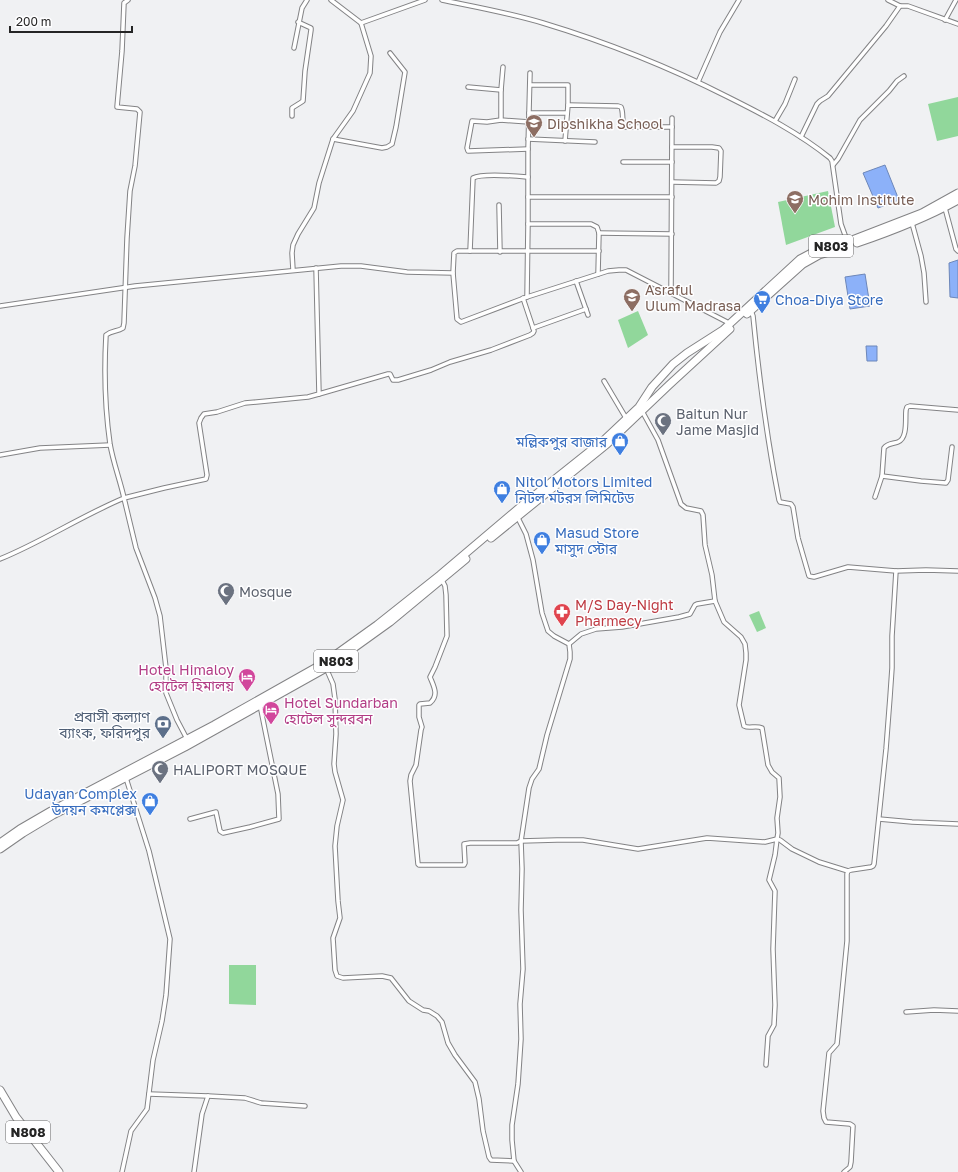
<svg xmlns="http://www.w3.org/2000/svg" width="958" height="1172" viewBox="0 0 958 1172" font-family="'Golos Text','Noto Sans Bengali',sans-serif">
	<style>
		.green { fill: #91d79b }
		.water { fill: #8cb1f9; stroke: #6d87b9 }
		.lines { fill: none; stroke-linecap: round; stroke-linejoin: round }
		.street-casing { stroke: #838385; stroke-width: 5.5 }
		.highway-casing { stroke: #838385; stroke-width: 9 }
		.street { stroke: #fff; stroke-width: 3.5 }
		.highway { stroke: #fff; stroke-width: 7 }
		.labels { text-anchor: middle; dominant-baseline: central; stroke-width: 3; stroke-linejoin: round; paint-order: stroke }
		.shield { fill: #fefeff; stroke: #666; stroke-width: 1 }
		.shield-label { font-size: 13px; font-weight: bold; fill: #252525 }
		.education-label { font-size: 14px; fill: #785e54; stroke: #fefeff; text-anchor: start }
		.shop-label { font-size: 14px; fill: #366cbe; stroke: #fefeff; text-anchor: start }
		.worship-label { font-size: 14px; fill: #5b616d; stroke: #fefeff; text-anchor: start }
		.health-label { font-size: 14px; fill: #be3a42; stroke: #fefeff; text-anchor: start }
		.hotel-label { font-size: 14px; fill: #b23c85; stroke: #fefeff; text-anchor: end }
		.service-label { font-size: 14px; fill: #4e5e75; stroke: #fefeff; text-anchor: end }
	</style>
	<rect width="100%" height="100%" fill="#f0f1f3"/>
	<g class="green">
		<path d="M958 97V136L937 141 928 104Z"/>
		<path d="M828 191 835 227 786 245 778 202Z"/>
		<path d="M638 311 648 335 628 348 618 320Z"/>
		<path d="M759 611 766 628 757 632 749 615Z"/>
		<path d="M229 965H256V1005L229 1004Z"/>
	</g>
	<g class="water">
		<path d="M885 165 899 200 878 208 863 173Z"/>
		<path d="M958 260V298L950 297 949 263Z"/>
		<path d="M865 274 870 306 850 309 845 277Z"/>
		<path d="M866 346H877V361H867Z"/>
	</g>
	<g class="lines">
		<defs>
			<g id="street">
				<path d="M331 0 361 23 425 0"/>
				<path d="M442 0C476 7 510 13 543 23 606 42 669 67 728 97 764 115 799 133 830 158L832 161 841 224 849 246"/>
				<path d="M888 0 900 6"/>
				<path d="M945 20 956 0"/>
				<path d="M294 48 302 8 307 0"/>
				<path d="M503 67 501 90V120L529 122"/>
				<path d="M698 82 720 32 739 0"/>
				<path d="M530 85H568V105"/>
				<path d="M468 87 501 90"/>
				<path d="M529 113H567"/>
				<path d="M292 116V108L300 103 303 101 305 71 311 30V28L298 22"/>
				<path d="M501 120 487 122 472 121 467 148 468 151 528 149"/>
				<path d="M775 121 785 104 795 79"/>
				<path d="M801 137 817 104 820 101 828 96 886 26 900 6H908L958 24"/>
				<path d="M333 139 382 148 387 147 392 144 396 127 405 72 390 53"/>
				<path d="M528 139 595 142"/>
				<path d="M565 141 568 105 618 106 621 107C624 113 621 121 625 127H672"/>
				<path d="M623 162H672"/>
				<path d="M833 165 838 159 860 120 889 91 897 81 904 76"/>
				<path d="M672 182 716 183 719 181 720 177 721 151 719 148 712 147H672"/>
				<path d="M528 197H672"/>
				<path d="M499 205 500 252"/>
				<path d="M945 208 956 249 958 251"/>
				<path d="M912 223 921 256 924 273 926 302"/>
				<path d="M528 224H591L597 227 599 233 598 274"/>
				<path d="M599 233 672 234"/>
				<path d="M470 251 473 178C482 173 516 176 528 177"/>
				<path d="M293 270 292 253 293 245 298 234 314 208 319 183 333 139 353 111 370 73 371 56 361 23"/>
				<path d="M453 273 454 253 457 251H599"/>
				<path d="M576 281 588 315"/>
				<path d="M671 293 672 118"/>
				<path d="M527 297 528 224V149L530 73"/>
				<path d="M0 306 135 286 341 266H361L407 272 453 273 457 319 461 322 527 297 608 271 619 270H626L729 323"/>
				<path d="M751 311 753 316C759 378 767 439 779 500L780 502 791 504 793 507 798 538 809 576 814 577 848 567 896 571 926 570 958 571"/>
				<path d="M533 328 586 309"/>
				<path d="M604 381 626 418"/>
				<path d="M319 394 388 374H390L393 380H398L431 370 450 362 491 350 530 335 533 333 534 331 523 298"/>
				<path d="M642 411 658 440 681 504 686 508 701 511 703 515 705 545 712 575 715 601 724 622 741 637 745 644 746 653V660L739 705 744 726C749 729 756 725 762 728L768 765 772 772 779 778 780 797 777 818 778 833 777 839 780 840 792 849 819 862 848 871"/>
				<path d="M0 455 40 448 110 445"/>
				<path d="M882 476 921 481 946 483 948 480 952 447"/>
				<path d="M875 497 882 476 884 448C888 443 893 444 898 442 908 438 905 419 906 410L907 407 910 406 958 410"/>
				<path d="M517 516 526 534 533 560 542 613 548 631 554 636 569 644 570 652V659L547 735 539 769 532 779 529 788 521 841 522 869 521 910 523 969 520 1004 521 1039 518 1084 512 1125V1140L514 1161 521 1172"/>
				<path d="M0 559C42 542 81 516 124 498 120 480 113 462 110 444 105 409 104 371 106 335 112 330 117 332 123 328L124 323 127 238 130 191 135 166 140 112 137 109 117 107 122 51 124 3 128 0"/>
				<path d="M442 580 445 586 446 595 447 636 435 667 430 677C434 687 439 695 430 703L420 704 419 705V717L422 727 421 730 416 765 411 775 410 781 418 864 419 865H464L465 863 464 844 470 843H517L521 841 557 840H583L638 849 707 838 765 842 777 839 775 855 769 880 775 891 773 949 775 1005 774 1025 768 1036 766 1065"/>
				<path d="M569 644 581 634 596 629 622 627 679 617 690 614 695 605 697 604 715 601"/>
				<path d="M326 668 333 684 335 699 336 734 334 764 335 772 343 800 337 826 335 846 338 901 340 918 333 938 335 970 337 976 343 978 382 976 391 978 409 1001 423 1010 429 1011 437 1016 442 1022 448 1043 455 1055 475 1082 479 1099 483 1131 489 1157 491 1160 514 1161"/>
				<path d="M187 739 177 720 166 693V668L160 616 155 598 136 548 124 498 164 488 206 479 207 475 199 423 201 418 204 414 217 412 245 403 308 397 319 394 316 268"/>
				<path d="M190 819 216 812 220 831 223 833 250 827 279 819 278 794 260 705"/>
				<path d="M879 819 912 822 958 824"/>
				<path d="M906 1012 934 1010 958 1011"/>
				<path d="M149 1094 208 1096 245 1098 261 1103 305 1106"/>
				<path d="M122 1172 131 1131 147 1109 153 1060 162 1021 166 995 170 939 149 851 126 778"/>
				<path d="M194 1172 202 1114 208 1096"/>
				<path d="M844 1172 850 1167 851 1162 853 1126 850 1124 826 1122 824 1118 823 1111 829 1053 837 1044 847 941V874L848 871 851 870 871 867 873 866 874 864 886 749 890 697 892 668V636L896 571"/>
			</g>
			<g id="highway">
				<path d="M857 243C892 231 926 218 958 200"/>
				<path d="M747 314 803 264 819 255 836 250"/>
				<path d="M491 538 607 444 669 385 730 329"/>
				<path d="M0 843 20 829 51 811 214 725 324 663 377 625 440 575 525 503 604 440 639 407 652 387 673 364 687 353 723 330 800 259 817 250 847 242 922 213 958 193"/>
				<path d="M0 849 23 833 53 815 185 747 326 668 390 622 466 559"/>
				<path d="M0 1090 16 1117 59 1172"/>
			</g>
		</defs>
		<use href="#street" class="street-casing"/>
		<use href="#highway" class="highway-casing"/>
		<use href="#street" class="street"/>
		<use href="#highway" class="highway"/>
	</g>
	<defs>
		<symbol id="school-pin" viewBox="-11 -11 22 30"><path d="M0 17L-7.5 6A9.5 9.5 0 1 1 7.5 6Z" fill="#8d6e63" stroke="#fefeff"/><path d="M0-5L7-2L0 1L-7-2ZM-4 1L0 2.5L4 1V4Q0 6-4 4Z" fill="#fff"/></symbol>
		<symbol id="supermarket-pin" viewBox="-11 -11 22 30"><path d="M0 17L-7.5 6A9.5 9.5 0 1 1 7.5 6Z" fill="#3f7fe0" stroke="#fefeff"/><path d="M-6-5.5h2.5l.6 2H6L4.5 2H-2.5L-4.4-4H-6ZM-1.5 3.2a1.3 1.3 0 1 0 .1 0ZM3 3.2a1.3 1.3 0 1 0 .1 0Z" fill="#fff"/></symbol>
		<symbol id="mosque-pin" viewBox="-11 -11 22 30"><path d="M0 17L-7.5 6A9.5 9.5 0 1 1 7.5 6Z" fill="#6b7280" stroke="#fefeff"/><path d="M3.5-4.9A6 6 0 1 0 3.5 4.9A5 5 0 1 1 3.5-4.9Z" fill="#fff"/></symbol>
		<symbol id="shop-pin" viewBox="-11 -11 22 30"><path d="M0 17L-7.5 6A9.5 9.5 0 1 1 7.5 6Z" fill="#3f7fe0" stroke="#fefeff"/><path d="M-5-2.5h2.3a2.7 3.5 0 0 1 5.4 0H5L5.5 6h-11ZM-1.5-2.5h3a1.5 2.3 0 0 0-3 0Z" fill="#fff"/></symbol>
		<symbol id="pharmacy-pin" viewBox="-11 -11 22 30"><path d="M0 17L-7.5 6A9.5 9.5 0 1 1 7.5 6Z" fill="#e0444e" stroke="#fefeff"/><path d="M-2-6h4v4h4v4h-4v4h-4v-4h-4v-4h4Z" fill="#fff"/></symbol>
		<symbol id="hotel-pin" viewBox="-11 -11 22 30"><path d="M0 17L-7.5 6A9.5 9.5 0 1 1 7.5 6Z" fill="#d1479c" stroke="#fefeff"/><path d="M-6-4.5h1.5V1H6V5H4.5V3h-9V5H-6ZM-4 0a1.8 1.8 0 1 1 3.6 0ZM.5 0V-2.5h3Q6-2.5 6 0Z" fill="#fff"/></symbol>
		<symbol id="bank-pin" viewBox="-11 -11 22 30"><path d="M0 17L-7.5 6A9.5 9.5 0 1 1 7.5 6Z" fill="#5c6f8a" stroke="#fefeff"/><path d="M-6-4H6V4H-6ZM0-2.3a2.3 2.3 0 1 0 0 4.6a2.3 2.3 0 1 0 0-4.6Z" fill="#fff"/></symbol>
	</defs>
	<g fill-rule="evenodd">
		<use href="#school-pin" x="524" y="113" width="20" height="27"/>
		<use href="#school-pin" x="785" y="189" width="20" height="27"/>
		<use href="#school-pin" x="622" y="287" width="20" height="27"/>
		<use href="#supermarket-pin" x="752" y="289" width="20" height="27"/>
		<use href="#mosque-pin" x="653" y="411" width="20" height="27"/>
		<use href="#shop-pin" x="610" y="431" width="20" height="27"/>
		<use href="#shop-pin" x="492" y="479" width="20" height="27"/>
		<use href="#shop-pin" x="532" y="530" width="20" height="27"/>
		<use href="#mosque-pin" x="216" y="581" width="20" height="27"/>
		<use href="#pharmacy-pin" x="552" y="602" width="20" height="27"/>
		<use href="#hotel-pin" x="237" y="667" width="20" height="27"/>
		<use href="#hotel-pin" x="261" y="700" width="20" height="27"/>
		<use href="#bank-pin" x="153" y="714" width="20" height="27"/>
		<use href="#mosque-pin" x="150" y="759" width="20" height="27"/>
		<use href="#shop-pin" x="140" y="791" width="20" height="27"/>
	</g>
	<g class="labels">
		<g class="shield">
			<rect x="809" y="235" width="44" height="22" rx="3"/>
			<rect x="314" y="650" width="44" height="22" rx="3"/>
			<rect x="6" y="1121" width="44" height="22" rx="3"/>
		</g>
		<g class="shield-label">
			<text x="831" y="246">N803</text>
			<text x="336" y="661">N803</text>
			<text x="28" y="1132">N808</text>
		</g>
		<g class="education-label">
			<text x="547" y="123">Dipshikha School</text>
			<text x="808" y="199">Mohim Institute</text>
			<text x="645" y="289">Asraful<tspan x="645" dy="16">Ulum Madrasa</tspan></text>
		</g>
		<g class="shop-label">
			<text x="775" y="299">Choa-Diya Store</text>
			<text x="607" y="441" text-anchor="end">মল্লিকপুর বাজার</text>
			<text x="515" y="481">Nitol Motors Limited<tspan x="515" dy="16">নিটল মটরস লিমিটেড</tspan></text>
			<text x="555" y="532">Masud Store<tspan x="555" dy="16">মাসুদ স্টোর</tspan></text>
			<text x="137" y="793" text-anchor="end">Udayan Complex<tspan x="137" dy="16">উদয়ন কমপ্লেক্স</tspan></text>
		</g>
		<g class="worship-label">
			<text x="676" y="413">Baitun Nur<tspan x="676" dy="16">Jame Masjid</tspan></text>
			<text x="239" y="591">Mosque</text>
			<text x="173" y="769">HALIPORT MOSQUE</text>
		</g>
		<g class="health-label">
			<text x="575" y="604">M/S Day-Night<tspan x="575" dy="16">Pharmecy</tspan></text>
		</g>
		<g class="hotel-label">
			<text x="234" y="669">Hotel Himaloy<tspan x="234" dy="16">হোটেল হিমালয়</tspan></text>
			<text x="284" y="702" text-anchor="start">Hotel Sundarban<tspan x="284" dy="16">হোটেল সুন্দরবন</tspan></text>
		</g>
		<g class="service-label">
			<text x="150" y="716">প্রবাসী কল্যাণ<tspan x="150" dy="16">ব্যাংক, ফরিদপুর</tspan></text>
		</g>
	</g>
	<path d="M10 26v6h122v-6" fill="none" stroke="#252525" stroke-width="2"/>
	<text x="16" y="26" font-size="12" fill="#252525" stroke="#fefeff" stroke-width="3" paint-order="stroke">200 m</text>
</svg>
